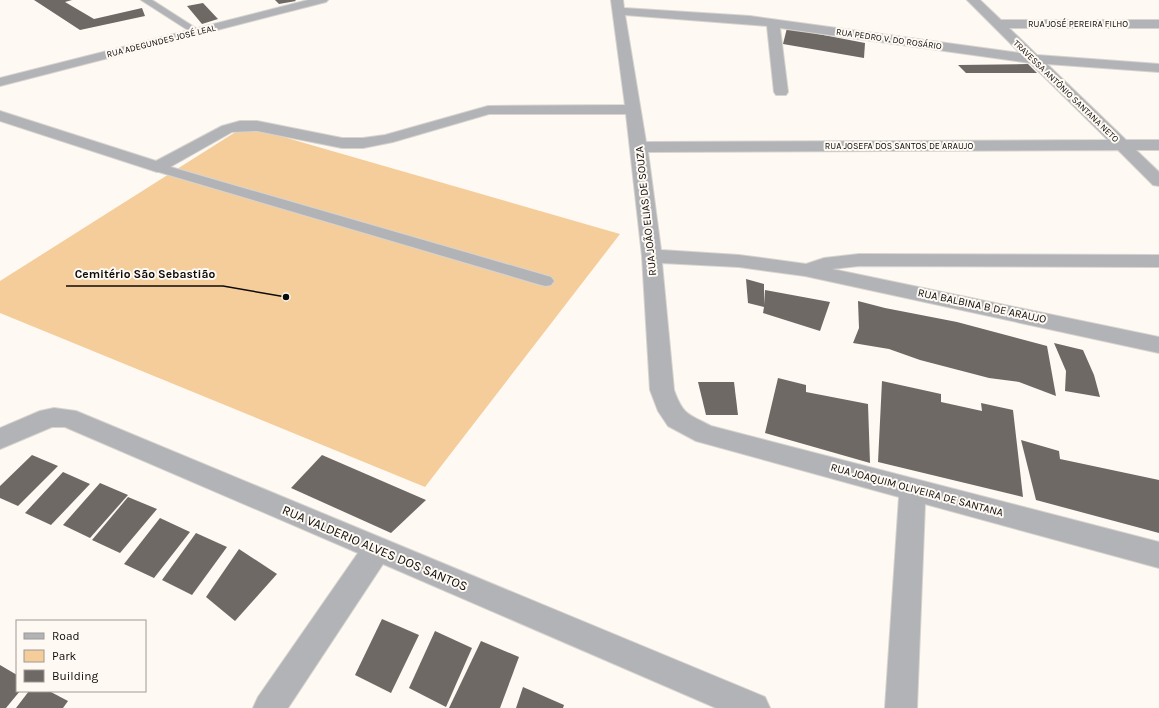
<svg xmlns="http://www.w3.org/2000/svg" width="1159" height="708" viewBox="0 0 1159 708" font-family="Karla,sans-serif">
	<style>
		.green { fill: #f5cd9a }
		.building { fill: #6e6964 }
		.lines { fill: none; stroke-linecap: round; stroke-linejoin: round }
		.lane-casing { stroke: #d7d3ce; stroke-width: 2 }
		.street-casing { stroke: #d7d3ce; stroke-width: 2 }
		.lane { fill: #b1b3b6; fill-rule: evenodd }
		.street { fill: #b1b3b6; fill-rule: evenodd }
		.labels { text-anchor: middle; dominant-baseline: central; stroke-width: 4; stroke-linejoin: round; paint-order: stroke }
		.far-street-label { font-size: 9px; fill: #0d0b09; stroke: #fef9f3 }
		.street-label { font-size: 11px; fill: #0d0b09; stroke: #fef9f3 }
		.near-street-label { font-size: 13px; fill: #0d0b09; stroke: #fef9f3 }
		.leader { fill: none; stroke: #0d0b09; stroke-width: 1.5 }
		.callout-dot { fill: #0d0b09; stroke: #fef9f3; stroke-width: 1.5 }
		.callout-label { font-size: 12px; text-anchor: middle; font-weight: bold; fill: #0d0b09; stroke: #fef9f3; stroke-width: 4; stroke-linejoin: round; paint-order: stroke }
	</style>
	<rect width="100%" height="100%" fill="#fef9f3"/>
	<path class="green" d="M245 126 620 234 425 487 0 313V281Z"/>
	<g class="building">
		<path d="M34 0H72L65 2 94 19 142 8 145 16 80 30Z"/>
		<path d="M275 0H295L296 1 279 4Z"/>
		<path d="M203 3 218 19 202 24 187 6Z"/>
		<path d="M787 28 865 43 864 58 783 44Z"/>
		<path d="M1028 64 1037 73H966L958 65Z"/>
		<path d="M746 279 764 284V305L765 290 830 302 820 331 763 313 764 307 748 303Z"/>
		<path d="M858 301 885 308 957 322 1047 346 1056 396 1019 382 989 378 920 360 889 349 853 343 859 328Z"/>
		<path d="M1054 343 1083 350 1094 375 1100 397 1065 391 1066 371Z"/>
		<path d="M778 378 806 385V392L868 404 870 463 765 433Z"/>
		<path d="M882 381 941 394V402L982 411 981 403 1013 410 1023 497 878 462Z"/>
		<path d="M698 382H734L738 415H706Z"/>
		<path d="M1021 440 1059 451 1060 459 1159 480V533L1036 500Z"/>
		<path d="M32 455 58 466 18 506 0 498V486Z"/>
		<path d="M322 455 426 500 391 533 291 488Z"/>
		<path d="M63 472 90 484 51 525 25 513Z"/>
		<path d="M100 483 128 495 90 538 63 525Z"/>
		<path d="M128 497 157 509 120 553 92 540Z"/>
		<path d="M160 518 190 532 154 578 124 564Z"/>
		<path d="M196 533 227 547 192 595 162 580Z"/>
		<path d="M239 549 277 574 235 621 206 597Z"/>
		<path d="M382 619 419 635 391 693 355 675Z"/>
		<path d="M435 631 472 648 446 707 409 688Z"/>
		<path d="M481 641 519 657 500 708H449Z"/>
		<path d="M0 665 17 675V691H20L6 708H0Z"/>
		<path d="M523 687 564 705 563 708H516Z"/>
		<path d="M29 691H49L68 701 63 708H16Z"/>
	</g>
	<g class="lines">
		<defs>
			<g id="lane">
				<path d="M141 0H152L202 32 197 35 194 34Z"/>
				<path d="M157 163 551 277 554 281 551 285 546 286 541 285 152 170 151 167 152 164Z"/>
			</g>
			<g id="street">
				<path d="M308 0H328L326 2 0 86V78Z"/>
				<path d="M611 0H623L624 8 750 16 1020 53 967 0H980L1001 20H1159V28H1009L1037 55 1159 64V72L1047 64 1126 140H1159V150H1136L1159 172V186L1153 185 1118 150 648 152 661 250 739 255 806 264 824 258 859 254 1159 255V267L859 266 832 269 1159 337V353L805 276 739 267 662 263 674 390C683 415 688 414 711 426L1159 542V568L925 504 917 708H885L899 497 696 441 668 426 658 411 650 390 642 256 626 114H489L393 142 363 148H342L257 131 232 132 163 171 157 172 0 121V111L156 161 222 126 240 121H257L342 138H363L385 135 488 106 625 105ZM625 15 767 26 774 92 776 95H786L788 92 780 28 1030 63 1108 140 646 142Z"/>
				<path d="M54 408 76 411 765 697 770 708H716L383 564 288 708H253L258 697 358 553 65 427H52L0 449V428L40 411Z"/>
			</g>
		</defs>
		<use href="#lane" class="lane-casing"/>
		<use href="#street" class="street-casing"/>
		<use href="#lane" class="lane"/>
		<use href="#street" class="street"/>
	</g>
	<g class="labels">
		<g class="far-street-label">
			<text x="1078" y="24">RUA JOSÉ PEREIRA FILHO</text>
			<text transform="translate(889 39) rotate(8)">RUA PEDRO V. DO ROSÁRIO</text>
			<text transform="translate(161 41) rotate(-14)">RUA ADEGUNDES JOSÉ LEAL</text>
			<text transform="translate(1066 91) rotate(44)">TRAVESSA ANTÔNIO SANTANA NETO</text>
			<text x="899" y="146">RUA JOSEFA DOS SANTOS DE ARAUJO</text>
		</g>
		<g class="street-label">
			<text transform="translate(646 211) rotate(-96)">RUA JOÃO ELIAS DE SOUZA</text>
			<text transform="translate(982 306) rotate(12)">RUA BALBINA B DE ARAUJO</text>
			<text transform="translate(917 490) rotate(15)">RUA JOAQUIM OLIVEIRA DE SANTANA</text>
		</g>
		<g class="near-street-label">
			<text transform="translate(375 548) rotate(23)">RUA VALDERIO ALVES DOS SANTOS</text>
		</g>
	</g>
	<path class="leader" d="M286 297L223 286H66"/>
	<circle class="callout-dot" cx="286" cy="297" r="4"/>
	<g class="callout-label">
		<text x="145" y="278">Cemitério São Sebastião</text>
	</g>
	<rect x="16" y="620" width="130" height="72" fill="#fef9f3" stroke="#9e9a95"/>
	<rect x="24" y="633" width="20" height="6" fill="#b1b3b6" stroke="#9e9a95"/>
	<text x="52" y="640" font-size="12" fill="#0d0b09">Road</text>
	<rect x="24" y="650" width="20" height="12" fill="#f5cd9a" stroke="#9e9a95"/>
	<text x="52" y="660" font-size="12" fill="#0d0b09">Park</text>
	<rect x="24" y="670" width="20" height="12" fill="#6e6964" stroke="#9e9a95"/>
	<text x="52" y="680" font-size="12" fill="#0d0b09">Building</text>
</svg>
